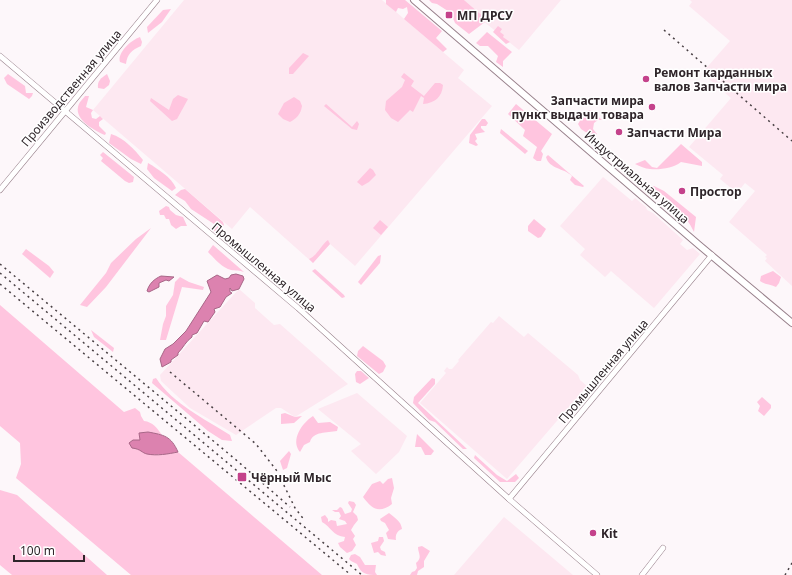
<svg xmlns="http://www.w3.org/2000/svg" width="792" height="575" viewBox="0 0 792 575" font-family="'Noto Sans',sans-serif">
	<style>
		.built { fill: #fde8f1 }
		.green { fill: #ffc5df }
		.water { fill: #dc82af; stroke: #a86687 }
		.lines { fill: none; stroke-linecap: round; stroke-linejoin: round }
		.minor-casing { stroke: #98808b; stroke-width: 6 }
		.major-casing { stroke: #98808b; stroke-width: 8 }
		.minor { stroke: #fff; stroke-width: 5 }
		.major { stroke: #fff; stroke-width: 6 }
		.rail { stroke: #494044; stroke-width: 1.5; stroke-dasharray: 2 4; stroke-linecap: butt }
		.poi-dot { fill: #c4428b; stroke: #fff; stroke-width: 1.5 }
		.labels { text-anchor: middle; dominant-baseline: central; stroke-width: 3; stroke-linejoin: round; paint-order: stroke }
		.poi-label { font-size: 12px; font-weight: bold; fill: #2f252a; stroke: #fff; text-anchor: start }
		.street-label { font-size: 12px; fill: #2f252a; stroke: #fff }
	</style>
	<rect width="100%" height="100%" fill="#fdf7fa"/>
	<g class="built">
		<path d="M184 0H382L464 70 458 78 492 106 355 266 330 244 313 263 250 207 232 229 93 110Z"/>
		<path d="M464 0H561L519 50 483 21 485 18Z"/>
		<path d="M690 0H792V286L765 261 767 258 765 257 767 255 729 222 755 191 745 183 737 193 720 179 723 175 689 147 731 98 702 73 730 41 689 6 692 2Z"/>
		<path d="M603 177 632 201 635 198 646 207 647 210 653 213 683 240 680 244 687 250 693 248 700 254 654 308 611 271 605 277 580 255 585 249 560 226Z"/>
		<path d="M239 289 255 303V308L274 325 280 324 348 384 295 417 281 408H276L236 435 190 408 161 381 160 375Z"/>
		<path d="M499 316 524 337 528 333 578 375 580 380 587 386 507 479 420 403 446 373 444 371 447 367 449 369H452L459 361 458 360 491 322 493 323Z"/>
		<path d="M357 393 407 436 399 452 376 474 351 451 361 444 318 409Z"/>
		<path d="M504 517 573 575H454Z"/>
	</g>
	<g class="green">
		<path d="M386 0H405L442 31 436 38 447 49 443 52 404 19 408 13 407 7 403 9 398 8 396 12 386 4Z"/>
		<path d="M429 0H464L485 18 484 21 485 22 469 34 455 23 451 13 437 4 432 3Z"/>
		<path d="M171 9 162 22 148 33 147 27 163 10Z"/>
		<path d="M498 26 502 29 500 32 504 35 503 37 510 42 506 44 493 32Z"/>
		<path d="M487 32 512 52 503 61V67L496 62 498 56 488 46H480L476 43Z"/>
		<path d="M140 37 142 42 141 46C132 50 127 54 126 64L120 62C117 53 131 40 140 37Z"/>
		<path d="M303 53 309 56 293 74H289V68Z"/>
		<path d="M404 73 414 81 411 86 424 96 435 83H440L443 85C442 97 435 103 423 104L424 98 421 96 413 112 410 110 398 122 391 118 385 110 386 101 402 87 405 80 401 77Z"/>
		<path d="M8 74 25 86 26 93H33L32 96 29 99 7 84 4 78Z"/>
		<path d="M107 74 110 81 109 85 104 89 98 88C97 81 101 78 107 74Z"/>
		<path d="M178 95 188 99 177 119 172 121 150 101 151 98 169 110 173 99Z"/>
		<path d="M85 96H89L86 107 93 110 91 113 92 118 96 119 100 116 103 119 99 122V126L106 133 105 135C95 131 75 120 78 107 79 102 83 99 85 96Z"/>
		<path d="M294 97 300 101 302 106C301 114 296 119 290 122L283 119 278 114 284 103Z"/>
		<path d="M326 104 352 127 357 121 359 124 357 130 352 129 324 106Z"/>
		<path d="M516 104 552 134 541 151 543 154 541 161H537L533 158 537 147 523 136 525 130 508 114Z"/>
		<path d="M589 110 592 111 602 120H598L594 123 593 129 597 134 593 137 581 129 578 124 584 114Z"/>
		<path d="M482 119H485L488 123 486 126H481V128L485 132 475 134 477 139 475 141 478 145 476 146 469 143 470 135Z"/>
		<path d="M501 129 528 151 525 154 500 133Z"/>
		<path d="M111 134C124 138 134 149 143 160L141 164 131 159 109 143Z"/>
		<path d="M681 144 702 162V166L681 162C674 168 660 170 650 169 645 169 640 166 635 164L645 160 652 167 657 168Z"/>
		<path d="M103 152 134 177 133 182 129 183 125 181 101 161 103 158 100 155Z"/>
		<path d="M548 155 584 186 583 187 575 185 570 180 572 176C564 168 549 169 546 157Z"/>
		<path d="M148 163C158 169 171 177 176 188L172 191 154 178 147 169Z"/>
		<path d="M370 168 373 170 376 175 369 182 362 186 357 182Z"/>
		<path d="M654 186 664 191 696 217 694 232C685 213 669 198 651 187Z"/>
		<path d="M185 189 223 222 224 225 216 233 213 229 214 224 191 209 185 201 175 195 181 190Z"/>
		<path d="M166 206 169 207 170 210 176 215 183 217 187 226H181L176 229 171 225 169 219H166L164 215H160L159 211Z"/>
		<path d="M534 219 546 229 541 237 538 238 528 231V226Z"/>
		<path d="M380 220 388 227 381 235 373 228Z"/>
		<path d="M151 228 106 287 87 307 80 305 106 273 111 263 136 239Z"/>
		<path d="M328 240 330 244 313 263 309 259C317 256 321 245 328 240Z"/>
		<path d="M213 245 244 272C239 270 236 271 231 270 222 268 214 258 208 252Z"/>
		<path d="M26 249 49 266 54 272 50 278 22 254Z"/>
		<path d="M381 255 380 263 361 285 358 282 378 256Z"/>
		<path d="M315 269 344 295 345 297 342 298 312 271Z"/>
		<path d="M773 271 781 277 779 283 776 287C770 284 765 285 760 281L761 276Z"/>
		<path d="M180 277 189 282 204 287 203 290 182 287 166 340H160L163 324 166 316V306L173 295 175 282Z"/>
		<path d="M0 305 124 412 135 408 140 412 141 416 144 421C153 422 157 428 162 435L148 432 139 433 140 440H133C147 459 156 456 178 452L322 575H131L16 478 21 464 20 443 0 426Z"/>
		<path d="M91 330 114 348 113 352 94 337Z"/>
		<path d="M363 346 383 361 386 366 383 372 379 374 357 356 358 351Z"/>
		<path d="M357 371H361L369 378 360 384 356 382 355 374Z"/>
		<path d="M156 378C173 404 205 419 230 435L232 441 222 440 208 431 152 383 153 379Z"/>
		<path d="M432 378 435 379V384L418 403 467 449H463L435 422 429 420 413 403 414 397Z"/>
		<path d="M762 397 771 405V408L764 416 758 411 760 406 757 402Z"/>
		<path d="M285 413 295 417 302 416 294 423 281 424V414Z"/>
		<path d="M313 416 318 423 330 422 338 427 337 431C327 433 313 431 310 442L304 445 300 452C290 440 302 423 313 416Z"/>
		<path d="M417 434 434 451 431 455H425L421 447H415Z"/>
		<path d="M289 451 291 454 287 468 283 470 280 461Z"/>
		<path d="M475 455 497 475 507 481 516 474 519 478 515 482H500L474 458Z"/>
		<path d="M392 478 394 488 391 498 392 504C379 514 372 509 363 497L372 484 380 481 383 484 388 479Z"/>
		<path d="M0 490 17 495 107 575H12L0 565Z"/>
		<path d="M349 501 354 502 356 505 353 512 357 516 358 520 354 525 351 530 355 536 353 539 356 545 352 551 347 553 340 547 338 543 344 541 345 537C333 536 331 527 322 522L321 517 325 515 328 519V522L331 520 336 521 337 526 347 524 345 521 339 519 341 516 339 512H335L332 510H337L340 507 342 508 345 514 351 512 352 509 348 503Z"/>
		<path d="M389 513C395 518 401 521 402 529 397 531 395 535 396 540L388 539 386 533 389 530 385 523 381 521 380 519Z"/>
		<path d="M379 537H383L384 541 380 547 381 550 385 552 386 556 381 555 378 552 374 553 371 543 378 541Z"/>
		<path d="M422 546 430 551 424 561V567L418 571 417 575H410L412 572 415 571 417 568 416 563C423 557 418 554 418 547Z"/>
		<path d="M355 554 360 557 365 565H376L375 572 377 575C367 575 361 574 357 564L351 561 349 559 351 555Z"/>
	</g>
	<g class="water">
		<path d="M236 274 243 276 244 279 239 289 232 291 230 288V292L232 293 226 297 220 307 214 309 215 312 208 322 204 321 197 333 192 335V337C186 341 183 348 178 353V355L171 360V362L162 367 160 359 165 349 173 344 186 331 211 292 207 281 217 275 225 279 229 278 231 275Z"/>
		<path d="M161 276 174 277 169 281 166 280 159 283V287L149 292 147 291C149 284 154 279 161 276Z"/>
		<path d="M148 432C164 435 171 436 178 452 168 454 157 456 147 454 142 453 141 449 132 448L129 443 133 440H140L139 433Z"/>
	</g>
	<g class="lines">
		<defs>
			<g id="minor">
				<path d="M0 56 298 308 509 499 597 575"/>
				<path d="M0 190 157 0"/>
				<path d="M509 499 712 255"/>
				<path d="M642 575 663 548"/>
			</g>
			<path id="major" d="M414 0 699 245 792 323"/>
		</defs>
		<use href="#minor" class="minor-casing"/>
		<use href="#major" class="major-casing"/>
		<use href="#minor" class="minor"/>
		<use href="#major" class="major"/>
		<g class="rail">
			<path d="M664 30 792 141"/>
			<path d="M0 264 235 459 290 507"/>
			<path d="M0 273 362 575"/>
			<path d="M0 284 351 575"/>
			<path d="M170 372 256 444 277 471 295 508 305 521"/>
			<path d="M785 575 792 563"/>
		</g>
	</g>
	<g class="poi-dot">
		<rect x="445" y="11" width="8" height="8" rx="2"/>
		<circle cx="646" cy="79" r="4"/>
		<circle cx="652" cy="107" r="4"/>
		<circle cx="619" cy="132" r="4"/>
		<circle cx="682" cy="191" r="4"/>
		<rect x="237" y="472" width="10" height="10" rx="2"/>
		<circle cx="593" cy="533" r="4"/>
	</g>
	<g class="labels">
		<g class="poi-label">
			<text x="457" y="15">МП ДРСУ</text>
			<text x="654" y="72">Ремонт карданных<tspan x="654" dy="14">валов Запчасти мира</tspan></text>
			<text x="644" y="100" text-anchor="end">Запчасти мира<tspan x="644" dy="14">пункт выдачи товара</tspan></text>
			<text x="627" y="132">Запчасти Мира</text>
			<text x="690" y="191">Простор</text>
			<text x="251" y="477">Чёрный Мыс</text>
			<text x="601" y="533">Kit</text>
		</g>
		<g class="street-label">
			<text transform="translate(71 88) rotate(-50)">Производственная улица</text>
			<text transform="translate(637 177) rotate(41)">Индустриальная улица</text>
			<text transform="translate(264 267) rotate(40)">Промышленная улица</text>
			<text transform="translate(603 371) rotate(-50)">Промышленная улица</text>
		</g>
	</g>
	<path d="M14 555v6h70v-6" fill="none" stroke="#2f252a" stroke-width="2"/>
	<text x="20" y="555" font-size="12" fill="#2f252a" stroke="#ffffff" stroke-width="3" paint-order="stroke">100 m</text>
</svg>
